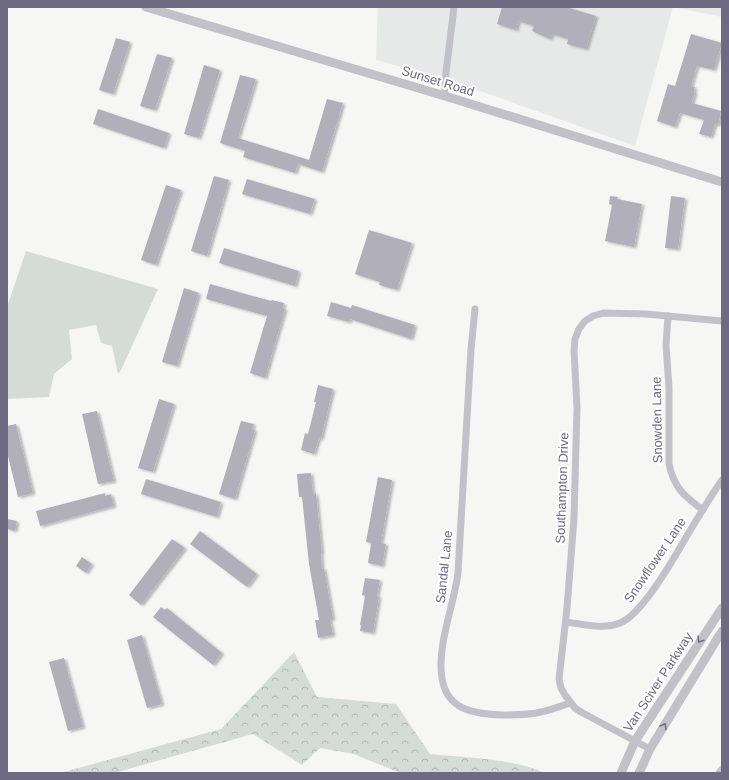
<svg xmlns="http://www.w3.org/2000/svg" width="729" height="780" viewBox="0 0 729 780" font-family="Helvetica,sans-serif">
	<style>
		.built { fill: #e7e8e8 }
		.green { fill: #d5dcd7 }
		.forest { fill: url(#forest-crowns) }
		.building { fill: #b1afb9; filter: url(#shadow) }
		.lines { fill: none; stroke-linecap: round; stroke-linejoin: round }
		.minor { stroke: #c2c1c8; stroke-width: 7 }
		.tertiary { stroke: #c2c1c8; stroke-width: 9 }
		.oneway { stroke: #726e86 }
		.labels { text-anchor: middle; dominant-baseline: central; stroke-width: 4; stroke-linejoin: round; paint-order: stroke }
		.street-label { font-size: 13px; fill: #6e6a82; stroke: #fff }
	</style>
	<defs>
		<pattern id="forest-crowns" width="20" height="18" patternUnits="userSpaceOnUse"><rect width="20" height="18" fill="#d5dcd7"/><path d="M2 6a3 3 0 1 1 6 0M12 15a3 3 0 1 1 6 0" fill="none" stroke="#b1b6b4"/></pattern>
		<filter id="shadow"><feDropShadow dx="2.5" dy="1.5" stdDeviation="1" flood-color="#0004"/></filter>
	</defs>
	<rect width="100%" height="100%" fill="#f6f7f5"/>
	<g class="built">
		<path d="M378 7H673L635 146 452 81 376 60Z"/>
		<path d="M673 7H722V17Z"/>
	</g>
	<path class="green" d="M26 251 158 289 121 370 118 374 112 346 101 343 96 325 69 330 72 359 54 374 49 397 7 399V307Z"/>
	<path class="forest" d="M294 652 317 697 396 704 430 754C468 758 510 758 545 773H400L354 754 320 748 302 765 253 734 114 773H60L221 729Z"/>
	<g class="building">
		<path d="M502 7H566L596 16 586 49 567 44 568 39 552 34 550 39 532 31 534 26 518 21 516 30 497 24Z"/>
		<path d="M691 34 722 43 714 70 697 66 691 86 695 87 694 92 695 93 692 103 721 111 718 125 715 124 711 137 699 134 704 120 680 113 675 127 657 121 668 84 675 86Z"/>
		<path d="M116 38 130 42 113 94 99 90Z"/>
		<path d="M157 54 172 58 155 110 140 106Z"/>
		<path d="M204 65 220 70 199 138 184 134Z"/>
		<path d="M240 75 256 79 238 138 309 160 327 99 343 103 322 172 298 164 295 173 243 157 245 151 220 143Z"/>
		<path d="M98 109 169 133 164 148 93 124Z"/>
		<path d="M214 176 229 180 207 256 191 251Z"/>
		<path d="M247 179 315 199 310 214 242 194Z"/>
		<path d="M166 185 181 190 156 265 141 260Z"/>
		<path d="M610 196 618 197 617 199 642 204 634 247 605 241 612 205 609 204Z"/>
		<path d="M671 196 685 198 678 249 665 248Z"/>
		<path d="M369 230 412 243 397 290 379 285 380 282 355 274Z"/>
		<path d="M224 248 299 271 295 286 219 263Z"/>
		<path d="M210 284 271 301 272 300 284 303 283 308 285 309 265 378 250 373 267 316 206 299Z"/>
		<path d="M184 288 199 293 177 366 162 362Z"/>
		<path d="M331 302 351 308 352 305 415 325 411 339 350 319 349 322 327 316Z"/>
		<path d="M318 385 333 389 321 439 319 438 314 454 301 450 305 433 308 434 316 402H314Z"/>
		<path d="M159 399 174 404 153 472 138 468Z"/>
		<path d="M97 411 114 481 98 484 82 414Z"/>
		<path d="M241 421 254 424 252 429 255 430 235 499 219 494Z"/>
		<path d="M16 424 33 493 18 497 7 452V426Z"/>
		<path d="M311 473 313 494 316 493 322 553H321L322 569 324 568 333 619H330L333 635 318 638 315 620H319L309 564 302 497H299L297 474Z"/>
		<path d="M378 477 392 480 381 543 386 544 382 566 368 563 371 543 366 542Z"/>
		<path d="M146 479 221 502 217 517 141 494Z"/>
		<path d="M105 493V496L111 494 114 506 40 526 36 511Z"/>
		<path d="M7 519 17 521 15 531 7 529Z"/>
		<path d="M200 531 257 574 247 587 190 544Z"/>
		<path d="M172 539 185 548 141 605 129 595Z"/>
		<path d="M82 557 92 564 86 573 76 566Z"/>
		<path d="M365 578 380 580 377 596 379 597 373 633 360 631 361 625H360L365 596 362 595Z"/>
		<path d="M161 607 165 610 167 608 222 653 213 665 153 617Z"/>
		<path d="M142 635 162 704 147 708 127 640Z"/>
		<path d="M64 658 83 727 68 731 49 662Z"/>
	</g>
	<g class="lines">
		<g class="minor">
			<path d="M445 96V81L454 7"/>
			<path d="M475 309 471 349 458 573C454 604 441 634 441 666 441 707 467 714 502 715 515 715 529 715 541 712 551 710 561 706 570 703"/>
			<path d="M668 316 666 346 669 387V464C674 488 684 496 703 510"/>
			<path d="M566 622C583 624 603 630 620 623 643 614 675 556 688 534 699 516 710 497 722 480"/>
			<path d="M650 749 581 712 575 708 565 695 561 688 559 679 567 608 574 518 577 408 574 350 575 339 579 329 585 321 593 316 603 313 646 314 722 321"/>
			<path d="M719 773 722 769"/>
		</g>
		<g class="tertiary">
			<path d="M146 7 445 96 722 182"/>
			<path d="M621 773 635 741 722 608"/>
			<path d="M639 773 650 749 722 631"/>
		</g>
	</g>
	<defs><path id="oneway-chevron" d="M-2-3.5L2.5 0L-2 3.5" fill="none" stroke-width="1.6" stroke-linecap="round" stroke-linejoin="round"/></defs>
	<g class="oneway">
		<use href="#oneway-chevron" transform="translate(700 640) rotate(123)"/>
		<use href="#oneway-chevron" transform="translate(664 726) rotate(-59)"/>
	</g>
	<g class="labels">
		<g class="street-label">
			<text transform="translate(438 81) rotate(17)">Sunset Road</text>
			<text transform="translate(657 420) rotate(-91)">Snowden Lane</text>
			<text transform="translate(562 488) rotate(-88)">Southampton Drive</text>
			<text transform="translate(655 560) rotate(-56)">Snowflower Lane</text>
			<text transform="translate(444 567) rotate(-84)">Sandal Lane</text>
			<text transform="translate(658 682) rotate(-57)">Van Sciver Parkway</text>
		</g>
	</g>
	<rect width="729" height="780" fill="none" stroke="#6e6a82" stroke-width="16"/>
</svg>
